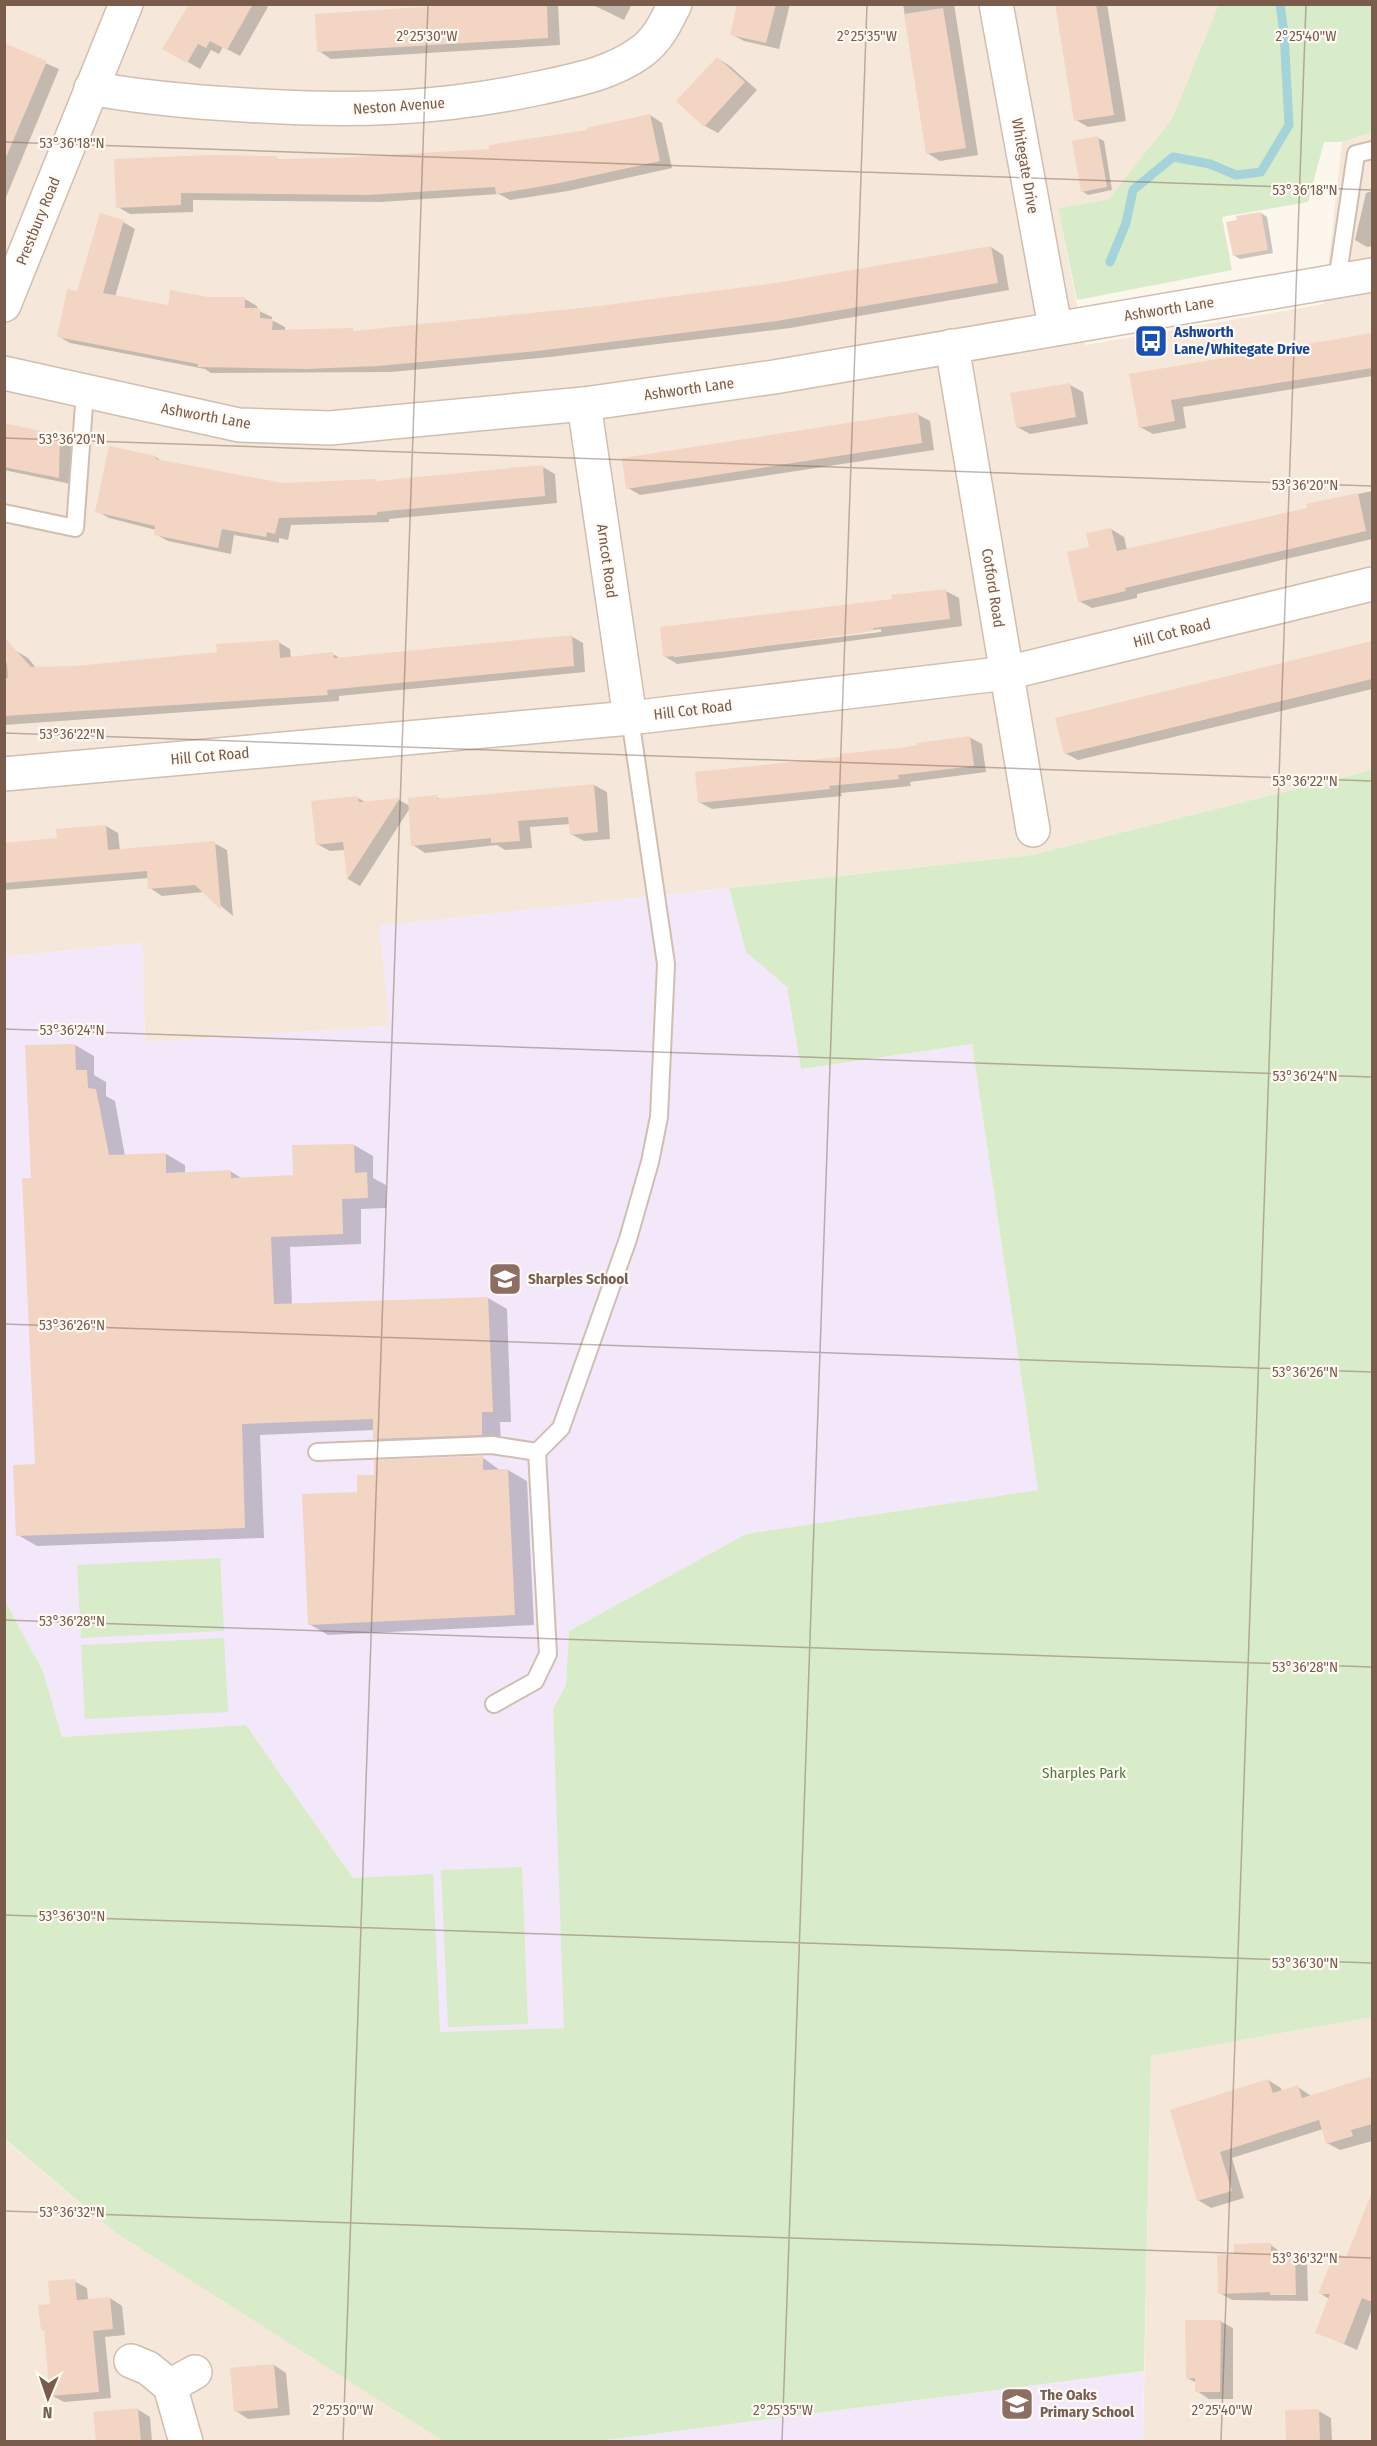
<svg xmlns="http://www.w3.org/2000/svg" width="1377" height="2446" viewBox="0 0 1377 2446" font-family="'Fira Sans Condensed',sans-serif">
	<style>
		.residential { fill: #f5e8da }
		.education { fill: #f3e8fa }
		.green { fill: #d8ecc9 }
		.shadow { fill: #0003; fill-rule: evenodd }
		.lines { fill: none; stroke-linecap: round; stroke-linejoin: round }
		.stream { stroke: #a5d3da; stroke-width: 9 }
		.building { fill: #f3d5c3 }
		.lane-casing { stroke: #d1beb0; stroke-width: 20 }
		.street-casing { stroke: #d1beb0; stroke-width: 36 }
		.lane { stroke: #fff; stroke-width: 16 }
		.street { stroke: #fff; stroke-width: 33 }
		.ticks { fill: none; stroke: #7a5c4d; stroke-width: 1.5; stroke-opacity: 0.45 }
		.labels { text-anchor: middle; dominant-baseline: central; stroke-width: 4.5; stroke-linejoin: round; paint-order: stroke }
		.street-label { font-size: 15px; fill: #7a5c4d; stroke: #fffaf3 }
		.transit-label { font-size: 15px; font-weight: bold; fill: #164399; stroke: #fffaf3; text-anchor: start }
		.education-label { font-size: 15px; font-weight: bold; fill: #785e54; stroke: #fffaf3; text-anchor: start }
		.park-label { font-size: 15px; fill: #537a41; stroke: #fffaf3 }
		.ticks-label { font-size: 15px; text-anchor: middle; fill: #7a5c4d; stroke: #fffaf3; stroke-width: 4.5; stroke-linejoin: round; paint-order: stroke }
	</style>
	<rect width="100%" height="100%" fill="#fdf6ec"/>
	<g class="residential">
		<path d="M5 5H1219L1173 117 1109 199 1058 208 1085 345 1324 304 1342 142 1372 132V770L1031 855 380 926 391 1026 145 1042 142 943 5 957Z"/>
		<path d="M1372 2017V2441L1143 2442 1151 2056Z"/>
		<path d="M4 2139 116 2233 443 2441H5Z"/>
	</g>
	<g class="education">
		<path d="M729 888 746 952 787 987 801 1069 972 1044 1038 1490 746 1534 569 1631 566 1685 553 1709 565 2028 359 2035 353 1878 246 1725 62 1737 43 1671 5 1601 4 957 142 943 145 1042 390 1026 379 926Z"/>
		<path d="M1144 2371 1143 2441H599Z"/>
	</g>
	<g class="green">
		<path d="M1219 4 1372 5V132L1342 142H1324L1308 202 1222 217 1232 270 1077 300 1058 208 1109 199 1173 117Z"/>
		<path d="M1372 770V2017L1151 2056 1144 2371 599 2441H443L116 2233 5 2139V1601L43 1671 62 1737 246 1725 353 1878 433 1874 440 2032 564 2028 553 1709 566 1685 569 1631 746 1534 1038 1490 972 1044 801 1069 787 987 746 952 729 888 1031 855Z"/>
		<path d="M220 1558 224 1631 81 1638 77 1565Z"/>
		<path d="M224 1638 228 1712 85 1719 81 1645Z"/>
		<path d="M522 1867 528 2024 448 2027 441 1870Z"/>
	</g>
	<g class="shadow">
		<path d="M210 4H264L268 7 240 56 223 47 219 54 211 50 200 69 164 48Z"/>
		<path d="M483 4H558L560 45 331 59 319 51Z"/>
		<path d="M591 4H632L624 20Z"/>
		<path d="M739 4H790L779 49 744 41 731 34Z"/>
		<path d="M903 4H954L978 155 940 161 927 153Z"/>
		<path d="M1057 4H1107L1126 121 1088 127 1076 120Z"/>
		<path d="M4 45 59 69 4 202Z"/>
		<path d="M717 58 730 66 757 90 718 133 705 126 678 101Z"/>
		<path d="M650 115 662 123 672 168 568 191 510 200 499 194 381 202 193 200V212L130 214 118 207 276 158 282 161 336 160 491 150 589 132Z"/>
		<path d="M1098 138 1104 141 1112 190 1088 195 1082 191Z"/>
		<path d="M1372 191V246L1367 247 1355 240 1366 193Z"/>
		<path d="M1261 213 1267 217 1273 253 1240 259 1235 256Z"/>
		<path d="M123 222 135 229 115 297 169 307 208 298 245 299 257 306V310L272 317V320L285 327V332H356L592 308 776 285 991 247 1003 255 1009 290 790 328 550 357 391 372 211 373 205 369 70 343 58 336 78 293Z"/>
		<path d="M1372 334V376L1183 407 1186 428 1153 434 1140 427 1131 375Z"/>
		<path d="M1070 385 1083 392 1088 424 1030 434 1017 427Z"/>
		<path d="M917 414 930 421 934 450 640 495 628 488Z"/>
		<path d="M4 425 59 437 72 444 71 484 4 470Z"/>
		<path d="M156 457 163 462 283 484 379 483 543 467 555 474 557 503 389 519V522L291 525 288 540 279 538V543L234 535 231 554 168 541 155 534 156 530 109 518 97 511Z"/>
		<path d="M1372 491V539L1137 594V598L1092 608 1079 601 1111 529 1124 537 1127 550 1308 510V505Z"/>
		<path d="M946 591 959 598 962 626 677 664 664 656 893 600ZM881 629V632L674 657V654Z"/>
		<path d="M571 636 583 643 585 672 339 696V701L4 725V665L16 651 28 658 36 668 76 667 218 654 278 642 290 649 291 658 333 654 341 659Z"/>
		<path d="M1372 643V689L1078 760 1065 753 1057 719Z"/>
		<path d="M969 737 982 744 986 772 910 782 911 786 841 793 842 796 712 809 699 802 842 758Z"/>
		<path d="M594 785 607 792 610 839 584 841 571 834 570 824 530 827 532 848 505 850 497 845 425 853 413 845 410 808 360 886 348 879 346 850 330 851 317 844 358 798 367 803 399 800 410 806 436 797 442 800Z"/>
		<path d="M106 826 118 833 120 851 214 843 227 850 233 916 204 892 162 896 150 888 149 878 4 890V844L59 840Z"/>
		<path d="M75 1045 94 1056V1075L106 1082V1096L115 1101 125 1156 166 1154 185 1165V1173L230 1171 243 1179 295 1176 354 1145 373 1156V1178L386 1185V1208L361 1209V1244L290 1247 292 1305 488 1298 507 1309 511 1422H500L501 1445 394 1449 375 1438V1430L260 1435 264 1538 37 1546 18 1535 36 1465 32 1180Z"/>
		<path d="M482 1457 501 1471 508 1470 527 1481 534 1625 328 1635 309 1624 376 1476Z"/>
		<path d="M1371 2078 1372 2141 1340 2150 1327 2143 1323 2129 1232 2158 1244 2198 1211 2208 1198 2200 1172 2111 1268 2080 1281 2088 1282 2092 1298 2087 1311 2096Z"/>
		<path d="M1356 2237 1372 2244V2309L1357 2350 1317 2332 1329 2299 1320 2293 1347 2258Z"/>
		<path d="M1271 2245 1283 2254H1294L1307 2261 1308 2301 1232 2300 1220 2293 1235 2256Z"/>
		<path d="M74 2281 87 2288 88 2300 110 2298 122 2306 125 2335 105 2337 111 2398 64 2402 51 2395 46 2331 42 2329 52 2305Z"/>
		<path d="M1220 2321 1233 2328V2399H1209L1197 2391V2383L1187 2378Z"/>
		<path d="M274 2365 286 2373 290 2415 248 2419 236 2411Z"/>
		<path d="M137 2409 150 2417 152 2442H98Z"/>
		<path d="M1319 2411 1331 2418 1332 2442H1287Z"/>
	</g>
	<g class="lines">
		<path class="stream" d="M1110 262 1126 223 1133 190 1173 157 1210 164 1236 175 1261 172 1289 125 1284 33 1280 4"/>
	</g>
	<g class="building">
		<path d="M189 4H253L227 50 210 41 206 48 198 44 187 63 162 49Z"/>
		<path d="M466 4H547L548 38 317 52 315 14Z"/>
		<path d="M737 4H776L766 43 730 35Z"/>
		<path d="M1055 4H1096L1114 115 1074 121Z"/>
		<path d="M943 8 966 148 926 154 904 14Z"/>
		<path d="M4 43 47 61 4 162Z"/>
		<path d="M717 57 745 82 704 127 676 101Z"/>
		<path d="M650 114 660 161 555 184 496 194 495 187 368 195 181 193V205L116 208 114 159 209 155 277 156V159L336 158 489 149V145L587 130 586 128Z"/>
		<path d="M1098 136 1107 187 1081 192 1072 141Z"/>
		<path d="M1261 212 1268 250 1233 256 1226 222 1237 220 1236 216Z"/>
		<path d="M100 213 124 220 103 293 168 305 170 290 208 297H245V308H260V318L273 319 272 330 353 328V331L591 307 776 283 991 246 998 283 777 321 537 351 378 366 306 369 198 367V364L57 337 67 289 77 291Z"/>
		<path d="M1372 333V368L1171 400 1175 421 1139 428 1129 374Z"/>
		<path d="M1070 383 1076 417 1016 428 1010 393Z"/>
		<path d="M918 412 922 443 626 489 622 458Z"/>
		<path d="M4 423 60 435 59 478 4 467Z"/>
		<path d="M109 446 156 456V459L283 483 376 479V481L543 465 545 496 377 512V515L279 518 275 534 267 532 266 537 222 529 218 548 154 535 155 526 95 512Z"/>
		<path d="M1358 493 1366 531 1125 588 1126 591 1078 602 1067 552 1089 547 1086 533 1111 528 1117 551 1307 508 1306 504Z"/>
		<path d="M946 589 950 619 873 628V631L730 651 663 657 660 627 892 599 891 595Z"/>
		<path d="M572 635 574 666 327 690 328 695 4 716V678H8L5 638 31 667 76 666 217 652 216 644 279 640 280 658 333 652 334 658Z"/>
		<path d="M1372 641V679L1064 754 1055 718Z"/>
		<path d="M970 736 974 766 898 775 899 779 829 786 830 789 698 803 695 772 841 757 840 754 917 746 916 743Z"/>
		<path d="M594 784 598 832 570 835 568 817 518 821 520 841 491 843V838L411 846 408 798 437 795V799Z"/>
		<path d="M358 796 359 802 400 798 347 880 343 842 316 845 311 801Z"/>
		<path d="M106 825 108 850 215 841 221 910 195 885 148 889 147 871 4 883V843L57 838 56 829Z"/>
		<path d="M75 1044 76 1070H87L88 1088 96 1089 109 1155 166 1153V1173L231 1170V1178L293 1175 292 1145 354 1144 355 1173 367 1172 368 1198 342 1199 343 1234 271 1237 274 1304 488 1297 493 1412H482V1435L373 1439V1419L242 1424 245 1528 16 1536 13 1465 35 1464 22 1178H31L25 1045Z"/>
		<path d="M483 1456V1470L508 1469 515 1615 308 1625 302 1494 357 1492V1475H374V1460Z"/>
		<path d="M1372 2076V2124L1351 2130 1353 2136 1326 2144 1319 2120 1220 2152 1232 2191 1197 2201 1170 2110 1268 2079 1273 2093 1298 2085 1302 2098Z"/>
		<path d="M1371 2195 1372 2302 1362 2298 1344 2344 1315 2333 1330 2294H1318L1335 2252 1346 2257Z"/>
		<path d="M1271 2243V2253H1295L1296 2295H1270V2292L1218 2294 1217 2255 1234 2254V2244Z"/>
		<path d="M75 2279 77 2300 110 2297 113 2329 93 2331 99 2392 50 2396 44 2329 41 2330 38 2305 50 2304 48 2281Z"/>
		<path d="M1185 2320H1221L1220 2392H1195V2378L1186 2379Z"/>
		<path d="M274 2364 278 2408 234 2412 230 2368Z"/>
		<path d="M138 2408 141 2442H96L93 2412Z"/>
		<path d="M1319 2409 1320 2442H1286L1285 2410Z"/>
	</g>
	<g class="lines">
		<defs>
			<g id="lane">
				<path d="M1337 281 1356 154 1372 150"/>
				<path d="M4 513 75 528 85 391"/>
				<path d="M317 1452 492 1445 537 1452"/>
				<path d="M494 1704 535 1681 548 1654 537 1452 561 1428 628 1239 650 1162 659 1117 666 964 630 718"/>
			</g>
			<g id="street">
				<path d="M996 4 1055 327"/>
				<path d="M91 88C143 98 193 102 245 105 349 112 437 110 539 88 575 80 611 74 641 52 658 40 666 22 675 4"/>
				<path d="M4 305 126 4"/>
				<path d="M952 346 1033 830"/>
				<path d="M4 373 239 425 330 428 584 404 774 377 1372 275"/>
				<path d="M584 404 630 718"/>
				<path d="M4 774 630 718 1007 673 1372 584"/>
				<path d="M131 2361 148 2368 170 2386 195 2372"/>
				<path d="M170 2386 186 2442"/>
			</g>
		</defs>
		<use href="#lane" class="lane-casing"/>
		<use href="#street" class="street-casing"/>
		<use href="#lane" class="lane"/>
		<use href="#street" class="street"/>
	</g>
	<path class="ticks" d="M4 142 1372 190M4 438 1372 486M4 733 1372 781M4 1029 1372 1077M4 1324 1372 1372M4 1620 1372 1667M4 1915 1372 1963M4 2211 1372 2258M343 2442 428 4M782 2442 867 4M1221 2442 1306 4"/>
	<defs>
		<symbol id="bus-square" viewBox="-11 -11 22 22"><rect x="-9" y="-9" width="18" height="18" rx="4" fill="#1a4fb4" stroke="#fffaf3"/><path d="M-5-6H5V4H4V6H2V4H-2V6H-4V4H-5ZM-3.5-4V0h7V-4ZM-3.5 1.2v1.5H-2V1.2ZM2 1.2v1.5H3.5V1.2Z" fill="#fff"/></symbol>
		<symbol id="school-square" viewBox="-11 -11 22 22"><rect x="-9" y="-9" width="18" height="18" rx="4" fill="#8d6e63" stroke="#fffaf3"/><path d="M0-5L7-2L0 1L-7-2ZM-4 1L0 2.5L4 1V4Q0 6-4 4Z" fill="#fff"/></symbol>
	</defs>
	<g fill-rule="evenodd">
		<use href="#bus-square" x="1132" y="322" width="38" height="38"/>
		<use href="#school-square" x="486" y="1260" width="38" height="38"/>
		<use href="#school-square" x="998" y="2385" width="38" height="38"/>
	</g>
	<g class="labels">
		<g class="street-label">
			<text transform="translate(399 106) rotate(-4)">Neston Avenue</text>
			<text transform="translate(1025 166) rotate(80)">Whitegate Drive</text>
			<text transform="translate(38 221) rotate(-68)">Prestbury Road</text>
			<text transform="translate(1169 309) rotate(-9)">Ashworth Lane</text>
			<text transform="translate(689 389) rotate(-8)">Ashworth Lane</text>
			<text transform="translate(206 416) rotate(10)">Ashworth Lane</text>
			<text transform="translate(607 561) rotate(82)">Arncot Road</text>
			<text transform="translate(993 588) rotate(81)">Cotford Road</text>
			<text transform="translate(1172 633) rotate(-14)">Hill Cot Road</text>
			<text transform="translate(693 710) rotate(-7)">Hill Cot Road</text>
			<text transform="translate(210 756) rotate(-5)">Hill Cot Road</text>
		</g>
		<g class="transit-label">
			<text x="1174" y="332">Ashworth<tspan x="1174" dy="17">Lane/Whitegate Drive</tspan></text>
		</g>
		<g class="education-label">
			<text x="528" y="1279">Sharples School</text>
			<text x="1040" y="2395">The Oaks<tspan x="1040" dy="17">Primary School</tspan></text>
		</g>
		<g class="park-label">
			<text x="1084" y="1773">Sharples Park</text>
		</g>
	</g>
	<g class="ticks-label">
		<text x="427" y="41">2°25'30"W</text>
		<text x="867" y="41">2°25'35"W</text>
		<text x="1306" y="41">2°25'40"W</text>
		<text x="72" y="148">53°36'18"N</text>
		<text x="1305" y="195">53°36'18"N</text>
		<text x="72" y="444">53°36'20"N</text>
		<text x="1305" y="490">53°36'20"N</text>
		<text x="72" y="739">53°36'22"N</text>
		<text x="1305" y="786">53°36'22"N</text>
		<text x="72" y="1035">53°36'24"N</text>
		<text x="1305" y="1081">53°36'24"N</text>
		<text x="72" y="1330">53°36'26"N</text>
		<text x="1305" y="1377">53°36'26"N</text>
		<text x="72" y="1626">53°36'28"N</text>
		<text x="1305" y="1672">53°36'28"N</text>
		<text x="72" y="1921">53°36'30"N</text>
		<text x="1305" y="1968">53°36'30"N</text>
		<text x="72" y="2217">53°36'32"N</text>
		<text x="1305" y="2263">53°36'32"N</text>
		<text x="343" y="2415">2°25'30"W</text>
		<text x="783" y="2415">2°25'35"W</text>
		<text x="1222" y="2415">2°25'40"W</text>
	</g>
	<rect width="1377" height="2446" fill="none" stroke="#7a5c4d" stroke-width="12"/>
	<g transform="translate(48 2398) rotate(182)" stroke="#fffaf3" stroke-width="4.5" paint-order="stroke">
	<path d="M0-4.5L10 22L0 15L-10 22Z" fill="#7a5c4d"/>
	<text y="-9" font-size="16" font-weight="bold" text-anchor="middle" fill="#7a5c4d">N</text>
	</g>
</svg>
